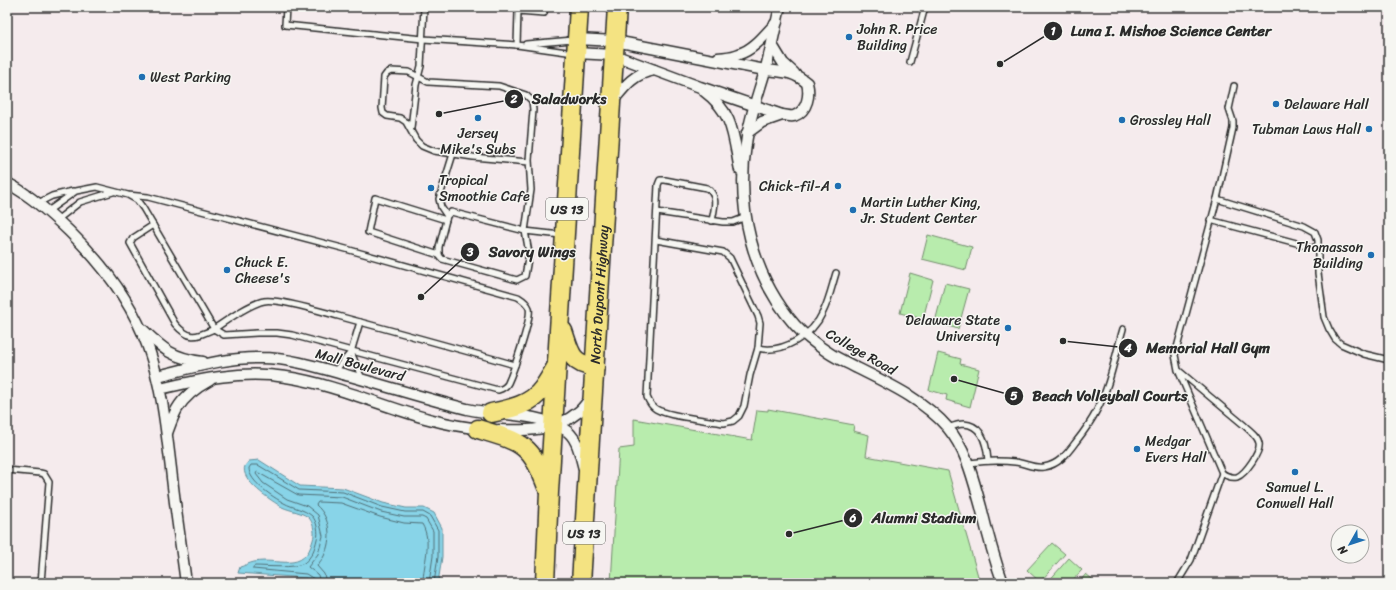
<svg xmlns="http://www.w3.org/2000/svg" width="1396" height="590" viewBox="0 0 1396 590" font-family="Sriracha,sans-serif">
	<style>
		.green { fill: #b8ecad; stroke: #728c6c }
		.water { fill: #88d4e8; stroke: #63909c }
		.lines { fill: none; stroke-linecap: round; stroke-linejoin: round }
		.shore { stroke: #506f77; stroke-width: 1 }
		.lane-casing { stroke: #2b2b2b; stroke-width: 8 }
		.street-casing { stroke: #2b2b2b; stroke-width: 13 }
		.highway-casing { stroke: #2b2b2b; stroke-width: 21 }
		.lane { stroke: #f6f6f2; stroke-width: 5 }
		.street { stroke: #f6f6f2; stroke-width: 10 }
		.highway { stroke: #f4e382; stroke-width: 18 }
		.poi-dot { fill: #1f6fb2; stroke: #f6f6f2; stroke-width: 1.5 }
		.labels { text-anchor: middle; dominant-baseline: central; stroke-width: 3; stroke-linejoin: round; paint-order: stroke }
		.shield { fill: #f6f6f2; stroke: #686867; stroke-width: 1 }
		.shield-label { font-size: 13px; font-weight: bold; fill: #2b2b2b }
		.poi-label { font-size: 14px; fill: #2b2b2b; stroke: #f6f6f2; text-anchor: start }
		.street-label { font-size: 14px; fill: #2b2b2b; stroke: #f6f6f2 }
		.leader { fill: none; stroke: #2b2b2b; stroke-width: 1.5 }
		.callout-dot { fill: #2b2b2b; stroke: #f6f6f2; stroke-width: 1.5 }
		.mark-label { font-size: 12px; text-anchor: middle; font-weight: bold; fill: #fff }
		.callout-label { font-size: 15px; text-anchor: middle; font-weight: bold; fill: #2b2b2b; stroke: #f6f6f2; stroke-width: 3; stroke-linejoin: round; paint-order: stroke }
	</style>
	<rect width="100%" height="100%" fill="#f5ebed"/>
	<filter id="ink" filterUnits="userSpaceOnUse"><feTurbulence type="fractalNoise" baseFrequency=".025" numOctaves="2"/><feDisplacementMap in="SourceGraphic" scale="8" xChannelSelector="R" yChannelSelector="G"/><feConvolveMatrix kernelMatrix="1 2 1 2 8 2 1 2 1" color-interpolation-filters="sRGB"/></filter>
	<g filter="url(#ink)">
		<g class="green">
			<path d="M928 235 972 247 966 270 922 259Z"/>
			<path d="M910 273 933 280 923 319 900 313Z"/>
			<path d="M945 283 969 289 958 329 935 322Z"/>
			<path d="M938 353 961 359 960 364 979 369 970 407 946 400 947 395 929 390Z"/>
			<path d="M768 409 854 425 853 431 869 435 866 456 948 471 980 583H611L619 449 634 447V419L752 440 757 410 768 411Z"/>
			<path d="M1052 543 1065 554 1040 582 1027 570Z"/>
			<path d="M1069 558 1082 570 1070 583H1047Z"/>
			<path d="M1086 574 1097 583H1078Z"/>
		</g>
		<path class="water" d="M259 460 300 486 343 488 383 503 406 508H424L434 513 442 528V557L438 583H313L306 578 238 573 240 567C244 566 249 563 254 562 278 557 304 575 313 540 315 534 314 525 310 519 304 512 290 511 282 507 272 501 239 480 245 466 246 464 248 463 249 461Z"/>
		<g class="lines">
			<g class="shore">
				<path d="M315 583 314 579 306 574 253 569V567L255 566C266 566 295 569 304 563 312 557 315 548 317 539 319 533 317 521 312 516 304 509 293 508 284 503 273 497 249 482 249 468L251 465H258L299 490 343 492 382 507 405 512H423L430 516 438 530V557L434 583"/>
				<path d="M320 583 318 575 308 567 318 554 323 536 318 515 307 506 287 499 263 483 256 474 257 472 298 495 342 497 381 512 404 517H422L426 519 433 531V556L429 583"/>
				<path d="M326 583 324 574 317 566C319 562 323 559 324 556 332 539 331 518 316 505L318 502 341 503 380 517 404 523 422 524C433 543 423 563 423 583"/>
			</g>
			<defs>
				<g id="lane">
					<path d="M286 7 285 25 423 39 517 45 574 53"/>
					<path d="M526 44 573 40"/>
					<path d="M517 45 518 11 544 13 545 7"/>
					<path d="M910 62 925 7"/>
					<path d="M411 128 416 85 421 66 424 7"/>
					<path d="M529 162 473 157 434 151 422 146 416 140 406 122 400 118 387 116 383 113 382 108 384 77 387 73 391 71 409 72 428 82 499 86 526 95 532 101 533 110 529 160 531 190 525 231 529 253 525 276 517 280 442 259 439 255V247L447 216 451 212 525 231 561 235"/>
					<path d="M1217 199 1304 226 1315 232 1318 240V273L1324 317 1329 329 1335 339 1341 344 1364 354 1389 360"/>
					<path d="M38 203 52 196 73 191"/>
					<path d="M48 211 76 191 97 187 128 195 137 200 143 208 153 225 133 238 130 243 175 324C190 341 196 337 214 329L224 335 257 333H277L292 335 498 390C502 389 506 387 508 383 513 372 532 319 529 308 527 303 523 300 518 297L346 249 148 197 128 195"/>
					<path d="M657 212 723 222H733L746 217"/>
					<path d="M447 216 441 207 439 199 453 154"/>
					<path d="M57 220 80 202 113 192"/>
					<path d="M1210 220 1319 249"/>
					<path d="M712 221C714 209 719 196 707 188L665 180H660L658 185 647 397C649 402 651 406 656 409 670 417 707 420 724 423L733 421 739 416 744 406 750 375 758 348"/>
					<path d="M153 225 214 329C227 320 249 304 264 301 277 298 323 312 338 316 397 332 456 348 515 365"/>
					<path d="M656 240 723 252 730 258 758 316 760 323 758 348C783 354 813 335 823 312 829 300 832 286 836 273"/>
					<path d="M439 255 368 232 375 198 446 220"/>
					<path d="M351 352 360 322"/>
					<path d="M1178 370 1245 426C1250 431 1258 436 1259 443 1261 452 1245 474 1237 477 1231 478 1226 476 1222 473L1178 370 1175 355 1217 199 1233 128V121L1229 109 1234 86"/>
					<path d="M334 372 351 352 362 379"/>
					<path d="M948 428C953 426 958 424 964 424 983 425 987 446 988 461"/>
					<path d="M969 463C984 461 999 460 1015 462 1025 463 1034 469 1044 467 1058 465 1067 454 1075 443 1083 433 1091 422 1097 410 1110 386 1115 356 1123 329"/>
					<path d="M7 470 40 473 44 474 49 482 41 583"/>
					<path d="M1177 583 1191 560 1222 473"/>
				</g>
				<g id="street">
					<path d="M780 7C775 28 771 50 765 71 758 95 749 119 746 144 736 207 752 276 795 325 805 336 817 345 829 353 838 359 848 363 857 368 889 384 924 400 948 428 967 451 973 479 981 507 987 532 994 558 1003 583"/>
					<path d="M772 45 783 63 794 73"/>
					<path d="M576 53 614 55 700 87 782 115C786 115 790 117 794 116 808 111 810 94 807 83 793 71 783 72 765 70L615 41 577 39"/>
					<path d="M718 58C725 57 733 57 739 54 755 49 766 33 777 22"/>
					<path d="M704 91C734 113 733 136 740 170"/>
					<path d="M612 102C624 87 634 73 654 70"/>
					<path d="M747 133 762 122 782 115"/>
					<path d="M7 183C30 195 50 213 69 231 103 264 132 302 148 347 162 386 166 428 171 469 175 507 181 545 186 583"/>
					<path d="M142 329C163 349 172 358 203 362"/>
					<path d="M157 376C192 368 225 357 261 358 291 358 321 368 350 376 389 387 428 399 467 409 499 416 535 412 564 429 578 437 580 455 584 469"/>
					<path d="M160 389C202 379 243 370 286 377 353 387 415 424 483 429"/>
					<path d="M499 430C525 431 556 431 577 413 583 409 587 402 592 396"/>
					<path d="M167 433C170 425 173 416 177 409 184 397 197 387 210 380"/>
				</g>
				<g id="highway">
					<path d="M563 331C570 351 570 364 595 367"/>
					<path d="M491 413C510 409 531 405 543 388 548 381 552 374 556 367"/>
					<path d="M478 429C521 442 531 443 547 487"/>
					<path d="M545 583 549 492 579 7"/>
					<path id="s1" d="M581 583 617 7"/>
				</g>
			</defs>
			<use href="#lane" class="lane-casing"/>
			<use href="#street" class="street-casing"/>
			<use href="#highway" class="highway-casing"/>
			<use href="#lane" class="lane"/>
			<use href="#street" class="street"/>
			<use href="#highway" class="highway"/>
		</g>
	</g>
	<g class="poi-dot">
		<circle cx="849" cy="37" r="4"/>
		<circle cx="142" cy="77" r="4"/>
		<circle cx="1276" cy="104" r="4"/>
		<circle cx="478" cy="118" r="4"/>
		<circle cx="1122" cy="120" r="4"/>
		<circle cx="1369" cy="129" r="4"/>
		<circle cx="838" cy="186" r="4"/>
		<circle cx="431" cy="188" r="4"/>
		<circle cx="853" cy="210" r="4"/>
		<circle cx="1371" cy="255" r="4"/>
		<circle cx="227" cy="270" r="4"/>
		<circle cx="1008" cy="328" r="4"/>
		<circle cx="1137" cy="449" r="4"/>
		<circle cx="1295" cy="472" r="4"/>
	</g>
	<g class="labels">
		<g class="shield">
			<rect x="546" y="198" width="42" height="22" rx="3"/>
			<rect x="563" y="522" width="42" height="22" rx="3"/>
		</g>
		<g class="shield-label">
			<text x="567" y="209">US 13</text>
			<text x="584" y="533">US 13</text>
		</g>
		<g class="poi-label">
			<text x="857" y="29">John R. Price<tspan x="857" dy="16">Building</tspan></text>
			<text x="150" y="77">West Parking</text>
			<text x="1284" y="104">Delaware Hall</text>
			<text x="1130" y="120">Grossley Hall</text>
			<text x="1361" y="129" text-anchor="end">Tubman Laws Hall</text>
			<text x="478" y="133" text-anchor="middle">Jersey<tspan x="478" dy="16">Mike's Subs</tspan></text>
			<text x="439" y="180">Tropical<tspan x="439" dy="16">Smoothie Cafe</tspan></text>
			<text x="830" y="186" text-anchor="end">Chick-fil-A</text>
			<text x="861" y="202">Martin Luther King,<tspan x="861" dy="16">Jr. Student Center</tspan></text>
			<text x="1363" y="247" text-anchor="end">Thomasson<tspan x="1363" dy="16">Building</tspan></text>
			<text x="235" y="262">Chuck E.<tspan x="235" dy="16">Cheese's</tspan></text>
			<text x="1000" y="320" text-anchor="end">Delaware State<tspan x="1000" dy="16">University</tspan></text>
			<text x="1145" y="441">Medgar<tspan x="1145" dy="16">Evers Hall</tspan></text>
			<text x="1295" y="487" text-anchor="middle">Samuel L.<tspan x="1295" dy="16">Conwell Hall</tspan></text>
		</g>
		<g class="street-label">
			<text stroke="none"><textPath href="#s1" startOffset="289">North Dupont Highway</textPath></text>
			<text transform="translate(861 352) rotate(30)">College Road</text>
			<text transform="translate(360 365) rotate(15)">Mall Boulevard</text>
		</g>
	</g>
	<path class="leader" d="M1000 64L1053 31M439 114L514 99M421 297L470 252M1063 341L1128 348M954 379L1014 396M789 534L853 518"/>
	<g class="callout-dot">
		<circle cx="1000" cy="64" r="4"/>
		<circle cx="439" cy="114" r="4"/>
		<circle cx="421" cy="297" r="4"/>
		<circle cx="1063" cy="341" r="4"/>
		<circle cx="954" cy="379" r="4"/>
		<circle cx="789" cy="534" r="4"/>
		<circle cx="1053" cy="31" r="10"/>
		<circle cx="514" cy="99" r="10"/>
		<circle cx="470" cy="252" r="10"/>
		<circle cx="1128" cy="348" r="10"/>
		<circle cx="1014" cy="396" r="10"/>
		<circle cx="853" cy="518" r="10"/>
	</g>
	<g class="mark-label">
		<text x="1053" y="35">1</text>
		<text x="514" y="103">2</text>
		<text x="470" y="256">3</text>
		<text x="1128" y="352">4</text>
		<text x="1014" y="400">5</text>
		<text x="853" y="522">6</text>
	</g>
	<g class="callout-label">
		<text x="1171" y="36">Luna I. Mishoe Science Center</text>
		<text x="569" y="104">Saladworks</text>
		<text x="532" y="257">Savory Wings</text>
		<text x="1208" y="353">Memorial Hall Gym</text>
		<text x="1110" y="401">Beach Volleyball Courts</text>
		<text x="924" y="523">Alumni Stadium</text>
	</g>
	<rect width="1396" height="590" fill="none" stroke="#f6f6f2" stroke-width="24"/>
	<rect x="12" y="12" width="1372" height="566" fill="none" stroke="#2b2b2b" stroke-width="1.5" filter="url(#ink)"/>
	<g transform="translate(1350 544) rotate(231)"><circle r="19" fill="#f6f6f2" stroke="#a5a5a2"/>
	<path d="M0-3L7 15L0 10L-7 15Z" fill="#1f6fb2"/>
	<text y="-6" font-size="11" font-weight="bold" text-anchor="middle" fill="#2b2b2b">N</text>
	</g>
</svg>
